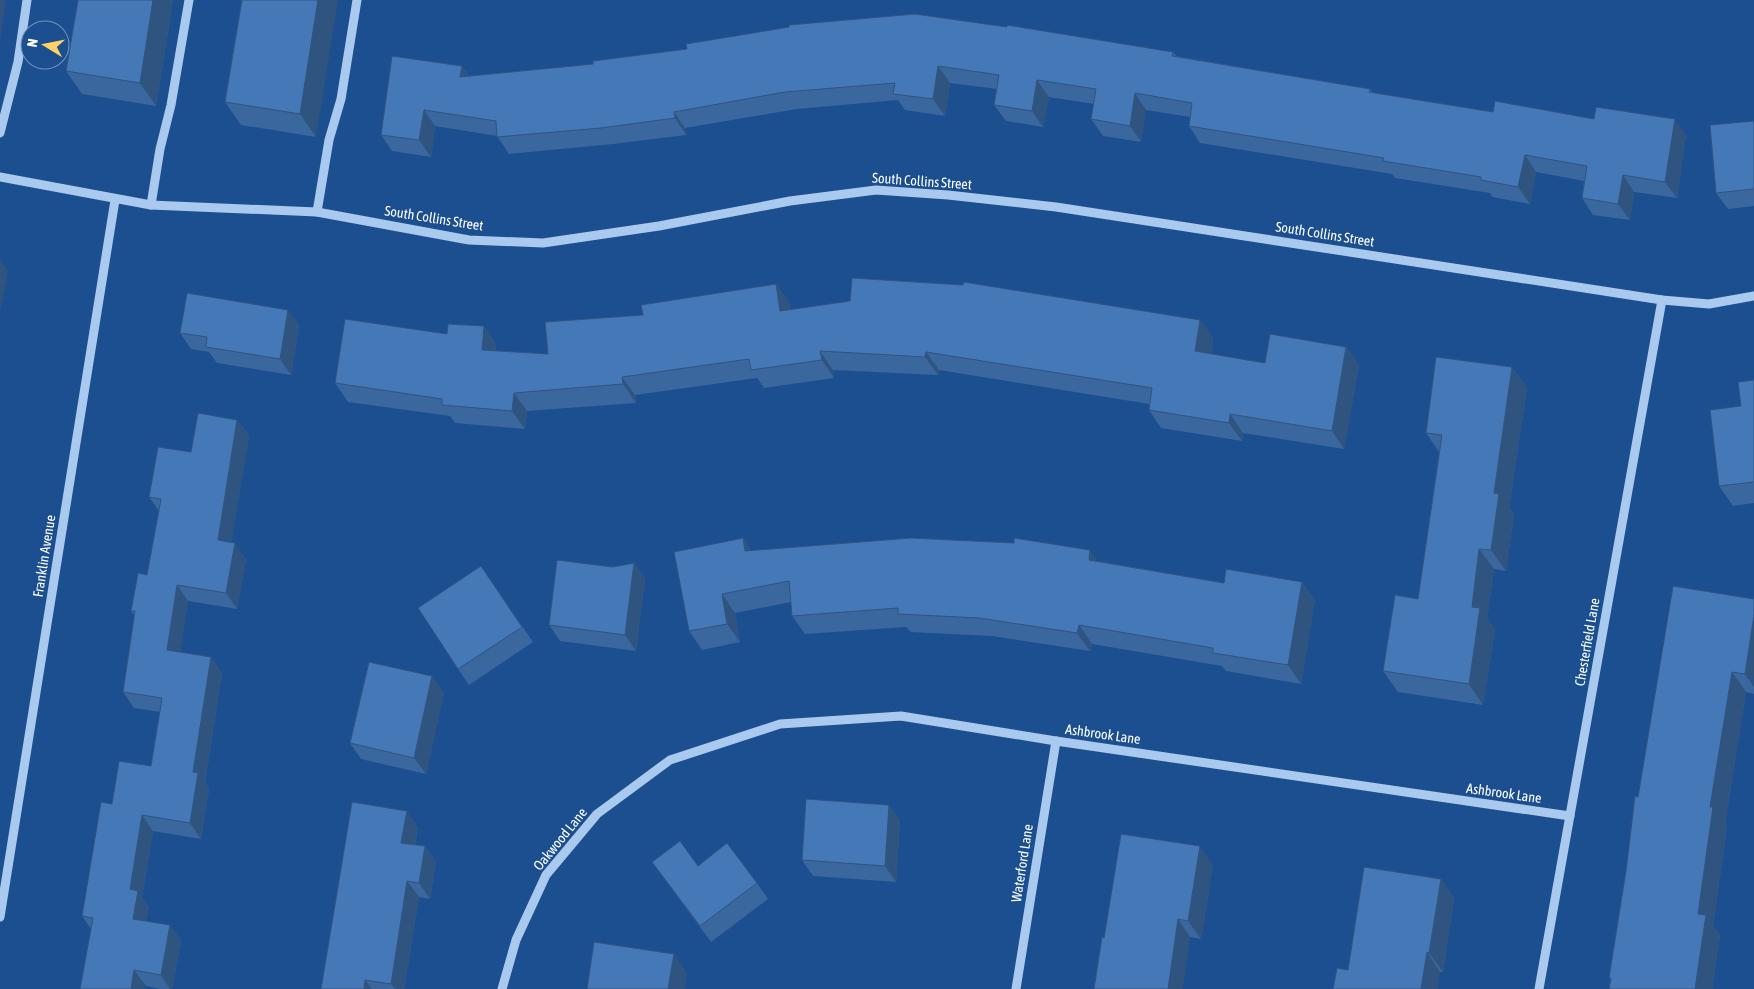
<svg xmlns="http://www.w3.org/2000/svg" width="1754" height="989" viewBox="0 0 1754 989" font-family="'Asap Condensed',sans-serif">
	<style>
		.lines { fill: none; stroke-linecap: round; stroke-linejoin: round }
		.minor { stroke: #a9c9ee; stroke-width: 9 }
		.wall { fill: #3a679d }
		.shaded-wall { fill: #305480 }
		.building { fill: #4478b7; stroke: #305480 }
		.labels { text-anchor: middle; dominant-baseline: central; stroke-width: 4; stroke-linejoin: round; paint-order: stroke }
		.street-label { font-size: 14px; fill: #fff; stroke: #1b4f8f }
	</style>
	<rect width="100%" height="100%" fill="#1b4f8f"/>
	<g class="lines">
		<g class="minor">
			<path d="M0 133 18 62 27 0"/>
			<path d="M0 177 151 205 317 212 469 240 543 243 659 226 790 201 876 190 948 195 1056 207 1662 300 1709 304 1754 296"/>
			<path d="M151 205 160 149 171 105 189 0"/>
			<path d="M317 212 329 140 341 99 357 0"/>
			<path d="M0 917 115 200"/>
			<path d="M502 989 516 940 546 875 597 814 670 760 780 724 901 716 1056 741 1570 816"/>
			<path d="M1016 989 1056 741"/>
			<path d="M1539 989 1662 300"/>
		</g>
	</g>
	<g class="wall">
		<path d="M173 0 156 106 82 94 66 71Z"/>
		<path d="M242 0 316 137 241 125 225 102Z"/>
		<path d="M1173 52 1176 56 1370 89 1373 93 1493 112 1594 119 1686 135 1677 198 1634 192 1630 220 1593 215 1582 198 1584 181 1536 172 1530 204 1492 197 1490 193 1395 178 1392 174 1200 143 1189 126 1190 117 1146 110 1141 142 1103 136 1091 119 1094 104 1049 97 1043 127 1006 121 994 105 997 89 950 83 945 116 905 110 898 100 797 109 685 128 686 135 613 144 509 154 497 136 435 126 431 157 392 151 381 135 462 66 469 76Z"/>
		<path d="M1754 121V206L1728 209 1716 193Z"/>
		<path d="M776 284 789 302 790 309 1200 320 1213 338 1211 354 1265 363 1346 347 1359 365 1344 449 1243 433 1242 441 1161 428 1149 410V404L939 370 938 375 833 370 834 378 764 388 757 378 635 395 636 403 527 411 525 429 455 423 450 416 348 402 335 383 447 334 484 326 496 345V351L548 354 643 315Z"/>
		<path d="M288 310 299 326 291 375 217 363 209 352 191 349 180 333Z"/>
		<path d="M1512 367 1527 388 1509 508 1514 514 1506 571 1494 569 1487 619 1495 629 1483 705 1398 692 1383 671 1418 599 1439 452 1426 433Z"/>
		<path d="M1754 380V503L1733 506 1719 486 1741 406Z"/>
		<path d="M237 420 249 436 231 542 246 559 237 609 188 601 180 652 211 657 222 673 205 783 209 789 201 839 153 831 142 897 149 907 146 921 170 925 181 941 172 989H160L146 986 91 929 82 916 112 804 151 766 160 712 134 708 123 692 135 616 131 611 147 575 159 511 149 497 191 452Z"/>
		<path d="M743 538 751 550 1098 561 1224 583 1302 582 1315 600 1301 684 1226 671 1222 666 1092 644 1090 651 992 636 911 632 906 627 805 634 792 616 791 602 735 613 740 642 702 650 689 631Z"/>
		<path d="M634 563 645 579 636 651 560 641 549 625Z"/>
		<path d="M492 582 533 642 469 685 458 669Z"/>
		<path d="M1754 599V694L1746 692 1725 824 1727 827 1713 926 1720 935 1712 989H1609L1611 980 1609 978 1638 797Z"/>
		<path d="M444 692 426 774 361 759 350 743Z"/>
		<path d="M889 805 900 821 896 882 813 876 802 860Z"/>
		<path d="M418 827 415 845 425 846 436 862 430 899 419 897 404 989H321Z"/>
		<path d="M652 862 698 866 757 883 768 899 711 942Z"/>
		<path d="M1213 865 1201 939 1190 937 1104 938Z"/>
		<path d="M1441 879 1454 899 1443 972 1348 970Z"/>
	</g>
	<g class="shaded-wall">
		<path d="M0 0H6L0 40Z"/>
		<path d="M153 0H173L156 106 140 83Z"/>
		<path d="M318 0H338L316 137 300 114Z"/>
		<path d="M462 66 473 83 460 77Z"/>
		<path d="M938 66 950 83 945 116 933 99Z"/>
		<path d="M1037 80 1049 97 1043 127 1032 111Z"/>
		<path d="M1135 93 1146 110 1141 142 1130 126Z"/>
		<path d="M424 110 435 126 431 157 419 140Z"/>
		<path d="M674 112 685 128 686 135 675 118Z"/>
		<path d="M1675 119 1686 135 1677 198 1665 182Z"/>
		<path d="M1525 155 1536 172 1530 204 1518 187Z"/>
		<path d="M1623 175 1634 192 1630 220 1618 204Z"/>
		<path d="M0 259 8 271 1 309 0 308Z"/>
		<path d="M776 284 789 302 793 329 780 311Z"/>
		<path d="M288 310 299 326 291 375 280 359Z"/>
		<path d="M1200 320 1213 338 1208 370 1195 351Z"/>
		<path d="M484 326 496 345 495 368 482 350Z"/>
		<path d="M1346 347 1359 365 1344 449 1332 431Z"/>
		<path d="M820 351 833 370 834 378 822 360Z"/>
		<path d="M926 352 939 370 938 375 925 357Z"/>
		<path d="M1512 367 1527 388 1509 508 1514 514 1506 571 1491 550 1494 493Z"/>
		<path d="M622 377 635 395 636 403 623 384Z"/>
		<path d="M514 393 527 411 525 429 512 411Z"/>
		<path d="M1230 414 1243 433 1242 441 1229 423Z"/>
		<path d="M237 420 249 436 229 556 218 540Z"/>
		<path d="M743 538 756 557 745 551Z"/>
		<path d="M235 543 246 559 237 609 226 593Z"/>
		<path d="M1479 549 1494 569 1487 619 1495 629 1483 705 1469 684 1472 607Z"/>
		<path d="M1090 550 1103 569 1089 560Z"/>
		<path d="M634 563 645 579 636 651 625 635Z"/>
		<path d="M1302 582 1315 600 1301 684 1288 665Z"/>
		<path d="M177 585 188 601 178 666 167 650Z"/>
		<path d="M722 594 735 613 740 642 727 624Z"/>
		<path d="M1754 615V687L1745 674Z"/>
		<path d="M1079 625 1092 644 1090 651 1077 633Z"/>
		<path d="M211 657 222 673 205 783 209 789 201 839 190 823 193 772Z"/>
		<path d="M1732 672 1746 692 1725 824 1727 827 1713 926 1720 935 1712 989H1695L1698 914 1710 807Z"/>
		<path d="M432 676 444 692 426 774 414 758Z"/>
		<path d="M889 805 900 821 896 882 885 866Z"/>
		<path d="M407 811 418 827 412 859 401 843Z"/>
		<path d="M142 815 153 831 142 897 149 907 144 935 133 919 130 889Z"/>
		<path d="M425 846 436 862 430 899 419 883Z"/>
		<path d="M1200 846 1213 865 1201 939 1188 921Z"/>
		<path d="M1441 879 1454 899 1443 972 1429 953Z"/>
		<path d="M407 881 419 897 404 989H395L391 984Z"/>
		<path d="M1178 919 1190 937 1183 989H1168Z"/>
		<path d="M170 925 181 941 172 989H170L161 975Z"/>
		<path d="M1427 952 1440 972 1438 989H1421Z"/>
		<path d="M674 954 687 973 685 989H668Z"/>
		<path d="M134 970 146 986 145 989H131Z"/>
		<path d="M365 980 372 989H364Z"/>
	</g>
	<g class="building">
		<path d="M78 0H153L140 83 66 71Z"/>
		<path d="M242 0H318L300 114 225 102Z"/>
		<path d="M915 14 1007 27V25L1173 52 1172 56 1370 89 1369 92 1493 112 1495 101 1594 119 1596 107 1675 119 1665 182 1623 175 1618 204 1582 198 1587 166 1525 155 1518 187 1481 180V177L1383 161 1384 158 1189 126 1192 103 1135 93 1130 126 1091 119 1096 89 1037 80 1032 111 994 105 999 75 938 66 933 99 893 94 895 83 785 92 674 112 675 118 601 128 497 137 496 121 424 110 419 140 381 135 392 56 462 66 460 77 593 64V61L687 49 686 44 789 27V25Z"/>
		<path d="M1754 121V189L1716 193 1710 125Z"/>
		<path d="M852 278 963 285 964 282 1200 320 1195 351 1265 363 1270 334 1346 347 1332 431 1230 414 1229 423 1149 410 1152 388 926 352 925 357 820 351 822 360 751 370 749 359 622 377 623 384 514 393 512 411 442 405V399L335 383 345 319 447 334 448 324 484 326 482 350 548 354 545 322 643 315 641 305 776 284 780 311 850 301Z"/>
		<path d="M187 293 288 310 280 359 206 347 207 337 180 333Z"/>
		<path d="M1436 357 1512 367 1494 493 1499 494 1491 550 1479 549 1472 607 1480 608 1469 684 1383 671 1395 595 1418 599 1442 435 1426 433Z"/>
		<path d="M1754 380V482L1719 486 1710 410 1741 406 1738 382Z"/>
		<path d="M198 413 237 420 218 540 235 543 226 593 177 585 167 650 211 657 193 772 198 773 190 823 142 815 130 889 138 891 133 919 170 925 161 975 134 970 131 989H80L93 918 82 916 101 802 112 804 119 761 151 766 162 698 123 692 135 611H131L138 573 147 575 161 499 149 497 158 447 191 452Z"/>
		<path d="M743 538 745 551 911 538 1014 543V538L1090 550 1089 560 1224 583 1226 569 1302 582 1288 665 1213 653V648L1079 625 1077 633 979 618 898 614V608L792 616 789 581 722 594 727 624 689 631 674 552Z"/>
		<path d="M557 560 613 567 634 563 625 635 549 625Z"/>
		<path d="M481 566 522 627 458 669 418 608Z"/>
		<path d="M1673 586 1754 599V615L1745 674 1732 672 1710 807H1713L1698 914 1706 915 1695 989H1609L1611 978H1609L1626 871 1635 796 1638 797Z"/>
		<path d="M369 662 432 676 414 758 350 743Z"/>
		<path d="M806 799 889 805 885 866 802 860Z"/>
		<path d="M352 802 407 811 401 843 425 846 419 883 407 881 391 984 365 980 364 989H321Z"/>
		<path d="M1121 834 1200 846 1188 921 1178 919 1168 989H1094L1102 937 1104 938Z"/>
		<path d="M680 841 698 866 727 843 757 883 700 926 652 862Z"/>
		<path d="M1364 867 1441 879 1429 953 1427 952 1421 989H1333L1337 968 1348 970Z"/>
		<path d="M594 942 674 954 668 989H587Z"/>
	</g>
	<g class="labels">
		<g class="street-label">
			<text transform="translate(922 181) rotate(4)">South Collins Street</text>
			<text transform="translate(434 218) rotate(9)">South Collins Street</text>
			<text transform="translate(1325 234) rotate(9)">South Collins Street</text>
			<text transform="translate(44 556) rotate(-81)">Franklin Avenue</text>
			<text transform="translate(1587 642) rotate(-80)">Chesterfield Lane</text>
			<text transform="translate(1103 734) rotate(8)">Ashbrook Lane</text>
			<text transform="translate(1504 793) rotate(8)">Ashbrook Lane</text>
			<text transform="translate(560 839) rotate(-51)">Oakwood Lane</text>
			<text transform="translate(1022 863) rotate(-81)">Waterford Lane</text>
		</g>
	</g>
	<g transform="translate(45 45) rotate(280)"><circle r="24" fill="#1b4f8f" stroke="#7695bc"/>
	<path d="M0-4L9 19L0 12L-9 19Z" fill="#ffd166"/>
	<text y="-8" font-size="14" font-weight="bold" text-anchor="middle" fill="#ffffff">N</text>
	</g>
</svg>
